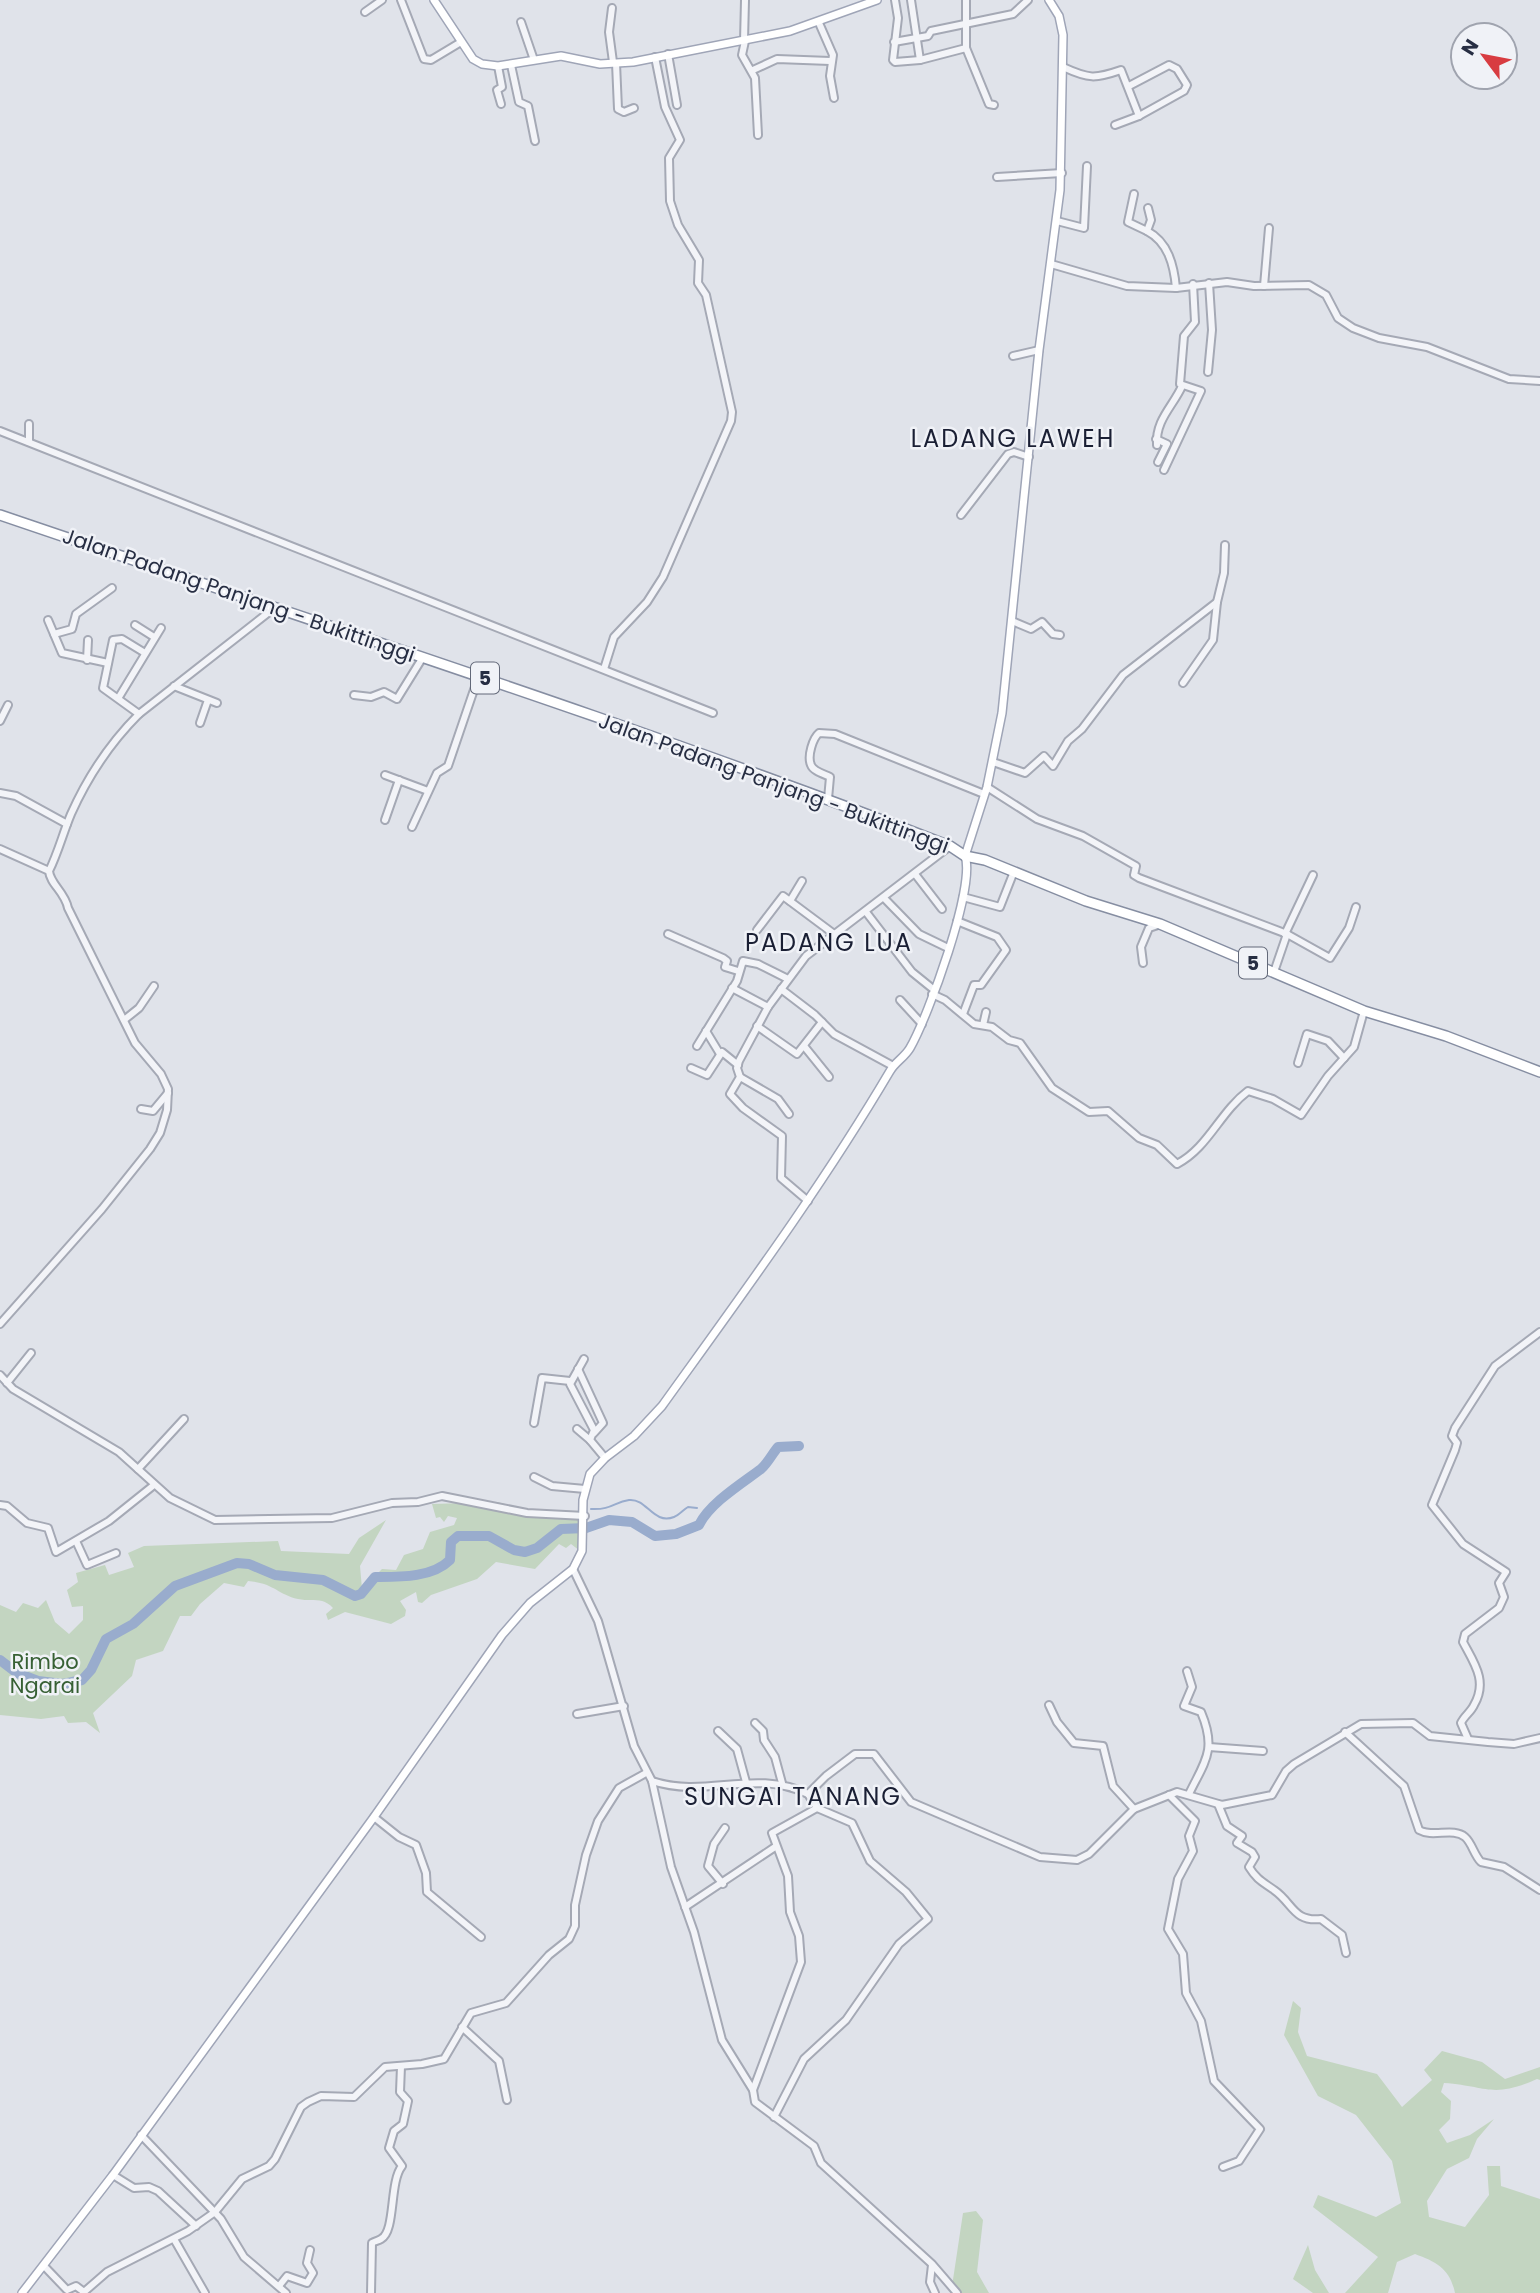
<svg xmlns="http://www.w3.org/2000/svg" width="1540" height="2293" viewBox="0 0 1540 2293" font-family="Poppins,sans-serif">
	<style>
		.green { fill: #c3d5c1 }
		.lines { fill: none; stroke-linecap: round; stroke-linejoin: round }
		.stream { stroke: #99accd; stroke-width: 2 }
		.river { stroke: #99accd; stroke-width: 10 }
		.minor-casing { stroke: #a5a9b5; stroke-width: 10 }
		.major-casing { stroke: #9fa5b7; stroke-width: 10 }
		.highway-casing { stroke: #868ea2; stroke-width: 12 }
		.minor { stroke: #f3f4f8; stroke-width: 6 }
		.major { stroke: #fff; stroke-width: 7 }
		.highway { stroke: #fff; stroke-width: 9 }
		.labels { text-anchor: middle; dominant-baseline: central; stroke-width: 5; stroke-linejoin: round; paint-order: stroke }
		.shield { fill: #f0f2f7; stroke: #636979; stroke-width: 2 }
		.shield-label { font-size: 19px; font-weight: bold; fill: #272e43 }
		.street-label { font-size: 21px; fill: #272e43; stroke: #f0f2f7 }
		.park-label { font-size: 21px; fill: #376034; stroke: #f0f2f7 }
		.quarter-label { font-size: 24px; letter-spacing: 2px; fill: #1a1f34; stroke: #f0f2f7 }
	</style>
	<rect width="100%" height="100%" fill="#e0e3ea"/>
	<g class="green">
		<path d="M497 1502 529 1510 579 1514 587 1504 584 1554 571 1544 566 1548 559 1544 535 1569 496 1562 477 1579 431 1595 422 1603 418 1602 416 1592 400 1601 406 1610 405 1616 391 1624 345 1612 328 1620 326 1614 333 1608C322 1596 312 1602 298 1599 277 1594 274 1583 248 1581L244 1587 224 1583 200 1604 191 1616H180L163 1651 136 1660 132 1676 93 1713 100 1733 86 1722 68 1723 64 1716 41 1719 0 1715V1605L16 1612 23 1603 38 1608 46 1600 55 1622 69 1634 83 1620V1606L72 1607 67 1590 78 1582 76 1573 105 1565 109 1575 134 1567 128 1553 144 1546 278 1541 281 1551 349 1554 359 1538 386 1520 360 1566 362 1589 382 1569 396 1570 404 1555 423 1549 430 1532 454 1525 457 1518 448 1516 444 1522 440 1517 436 1518 432 1504Z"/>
		<path d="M1293 2001 1301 2008 1298 2032 1307 2056 1377 2074 1402 2107 1432 2080 1424 2070 1442 2051 1482 2062 1505 2079 1540 2067V2080L1537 2079C1492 2099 1488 2086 1444 2083L1441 2092 1451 2101 1450 2119 1439 2130 1447 2143 1470 2135 1494 2119 1477 2139 1469 2158 1447 2169 1427 2201 1429 2217 1465 2227 1489 2195 1487 2166H1500L1501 2186 1540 2199V2293H1455C1450 2269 1437 2262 1415 2254L1397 2262 1388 2293H1345L1378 2257 1313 2207 1318 2195 1376 2217 1401 2203 1392 2161 1356 2115 1318 2096 1284 2035Z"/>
		<path d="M976 2211 983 2220 977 2272 989 2293H951L963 2213Z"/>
		<path d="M1308 2245 1315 2270 1329 2293H1313L1293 2279Z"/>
	</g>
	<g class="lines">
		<path class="stream" d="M591 1509C612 1510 614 1502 629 1500 647 1498 653 1525 674 1517 679 1515 683 1510 688 1507L697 1508"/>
		<path class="river" d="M0 1660 17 1673 38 1681 63 1684 82 1680 91 1670 106 1639 133 1624 175 1586 237 1563 249 1564 275 1575 323 1580 355 1596 361 1594 375 1577C399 1577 432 1578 450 1560L451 1542 458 1536H489L514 1550 525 1552 537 1548 561 1529 586 1528 609 1520 632 1522 655 1536 676 1534 699 1525C710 1503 741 1484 761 1469 768 1463 772 1454 778 1447L799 1446"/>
		<defs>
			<g id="minor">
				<path d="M401 0 424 59 431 60 461 42"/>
				<path d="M895 0 898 18 893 60 895 62 920 60 966 48V0"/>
				<path d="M911 0 920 60"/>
				<path d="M612 8 609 32 613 62"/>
				<path d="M365 12 382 0"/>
				<path d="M521 22 534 60"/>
				<path d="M819 23 833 55 830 76 834 98"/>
				<path d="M744 41 745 0"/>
				<path d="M745 41 742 55 755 78 758 135"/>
				<path d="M894 42 928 36 931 31 1013 14 1028 0"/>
				<path d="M966 48 989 104 994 105"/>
				<path d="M668 54 677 105"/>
				<path d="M616 63 618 109 624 112 634 108"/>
				<path d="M511 65 519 102 528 106 535 141"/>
				<path d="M498 66 502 87 497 90 501 104"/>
				<path d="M1063 67C1089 79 1095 79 1121 70L1139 116"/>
				<path d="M753 70 777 59 830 61"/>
				<path d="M1115 125 1139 116 1184 91 1187 85 1177 69 1169 65 1129 86"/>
				<path d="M997 177 1062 173"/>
				<path d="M1134 194 1128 222 1147 231"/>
				<path d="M1148 208 1151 220 1147 231C1168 242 1174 265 1176 288"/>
				<path d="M1057 221 1084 228 1087 166"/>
				<path d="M1051 264 1127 286 1176 288 1227 282 1254 286 1309 285 1326 295 1338 318 1353 328 1379 338 1427 347 1509 379 1540 381"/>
				<path d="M1264 286 1269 228"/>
				<path d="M1013 356 1039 350"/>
				<path d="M1208 372 1212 330 1209 283"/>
				<path d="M29 424V442"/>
				<path d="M0 431 713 713"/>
				<path d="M1156 439 1167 444 1158 462"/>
				<path d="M1157 445C1155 420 1174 405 1182 386"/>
				<path d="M1164 470 1201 391 1180 384 1184 336 1195 322 1193 284"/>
				<path d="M961 515 1008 454 1014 452 1029 457"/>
				<path d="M48 620 62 653 108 663"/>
				<path d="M1012 621 1031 629 1042 622 1053 634 1060 635"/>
				<path d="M135 625 154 637"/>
				<path d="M54 634 72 629 76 614 112 588"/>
				<path d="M87 660 88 640"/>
				<path d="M604 669 614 637 647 602 663 577 731 421 732 412 706 295 698 283 699 260 678 225 670 201 669 158 680 140 665 107 655 57"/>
				<path d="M1183 683 1213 640 1217 602"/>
				<path d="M174 686 217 703"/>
				<path d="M354 695 371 697 384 692 397 699 423 657"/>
				<path d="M119 697 161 628"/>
				<path d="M139 714 103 688 113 640 122 639 145 653"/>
				<path d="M0 721 8 705"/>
				<path d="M200 723 208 700"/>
				<path d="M993 762 1025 773 1044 756 1053 766 1068 741 1082 729 1123 675 1217 602 1224 573 1225 545"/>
				<path d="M385 775 428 791"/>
				<path d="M987 787 1037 819 1083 836 1136 866 1134 875 1139 878 1287 934 1330 958 1349 928 1356 907"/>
				<path d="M0 793 16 796 67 824"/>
				<path d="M828 799 830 777C824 774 813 771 811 765 807 756 813 738 819 733L835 734 984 794"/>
				<path d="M385 820 399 780"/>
				<path d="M412 827 437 773 448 766 479 675"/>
				<path d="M0 849 49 871"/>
				<path d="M915 874 942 909"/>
				<path d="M963 897 1000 907 1013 874"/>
				<path d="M884 898 919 934 948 948"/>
				<path d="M790 901 802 881"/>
				<path d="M866 912 912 972 933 989"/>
				<path d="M957 921 997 937 1006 950 981 985H974L963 1014"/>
				<path d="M757 930 783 896 834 934"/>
				<path d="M668 934 723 958 727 961 725 967 738 971"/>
				<path d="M1285 934 1313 875"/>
				<path d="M1143 963 1141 947 1149 928 1158 925"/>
				<path d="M1274 972 1287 934"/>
				<path d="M732 988 768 1007"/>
				<path d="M781 989 815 1015 834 1034 893 1066"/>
				<path d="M932 994 945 1000 974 1024 992 1027 1009 1040 1020 1043 1052 1088 1089 1112 1108 1111 1139 1138 1157 1145 1177 1164C1208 1148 1220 1112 1248 1091L1273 1099 1301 1115 1328 1076 1354 1047 1364 1011"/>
				<path d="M900 1000 922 1024"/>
				<path d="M124 1020 139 1008 154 986"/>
				<path d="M983 1025 986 1012"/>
				<path d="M757 1026 797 1054 822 1022"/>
				<path d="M706 1031 720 1054"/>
				<path d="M697 1046 737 981 743 961 758 964 788 979"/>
				<path d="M804 1046 829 1077"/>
				<path d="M1298 1063 1307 1034 1328 1041 1344 1058"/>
				<path d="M691 1068 707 1075 722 1052 738 1065"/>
				<path d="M740 1077 778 1099 789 1114"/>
				<path d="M141 1109 153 1111 168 1093"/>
				<path d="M808 1201 781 1178 782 1136 743 1108 730 1094 740 1077 737 1068 739 1061 768 1007 806 956 950 846"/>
				<path d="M0 1324 102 1209 150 1149 160 1133 167 1110 168 1089 161 1074 135 1043 68 908C65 892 50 884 49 871 58 853 63 833 71 814 88 776 109 744 139 714L273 609"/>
				<path d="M584 1359 570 1384 594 1430 590 1440 605 1458"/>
				<path d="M578 1369 603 1423 594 1433"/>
				<path d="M0 1375 13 1389 119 1452 170 1498 215 1520 332 1518 392 1503 418 1502 442 1496 527 1513 585 1516"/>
				<path d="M7 1383 31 1353"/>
				<path d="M534 1423 542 1378 570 1381"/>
				<path d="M577 1429 590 1440"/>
				<path d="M138 1469 184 1419"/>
				<path d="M534 1477 552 1486 585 1489"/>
				<path d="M0 1505 7 1506 27 1523 48 1528 56 1552 109 1521 154 1485"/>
				<path d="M76 1541 87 1565 116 1553"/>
				<path d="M573 1569 598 1621 634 1746 652 1781 671 1867 694 1932 722 2040 753 2090 755 2102 814 2146 821 2163 932 2264 957 2293"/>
				<path d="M1187 1671 1192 1687 1184 1706 1201 1712C1217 1750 1205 1761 1189 1794"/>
				<path d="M1049 1705 1057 1722 1074 1743 1103 1746 1113 1786 1134 1809"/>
				<path d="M577 1714 624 1706"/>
				<path d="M755 1723 763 1731 764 1740 775 1757 782 1783"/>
				<path d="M718 1731 737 1749 746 1782"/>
				<path d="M1345 1732 1404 1786 1419 1830C1433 1838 1453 1827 1465 1837 1472 1843 1474 1855 1481 1862L1504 1867 1540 1890"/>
				<path d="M1468 1739 1461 1723C1464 1716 1471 1712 1474 1705 1488 1681 1474 1663 1463 1642L1465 1634 1499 1608 1504 1597 1499 1583 1506 1572 1463 1544 1432 1505 1455 1450 1457 1443 1452 1436 1455 1428 1495 1366 1540 1332"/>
				<path d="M1209 1747 1263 1751"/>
				<path d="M652 1781C707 1799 753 1768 808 1794L826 1776 855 1754H874L911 1802 1040 1857 1077 1860 1089 1854 1134 1809 1177 1792 1222 1805 1272 1795 1286 1771 1294 1764 1361 1724 1413 1723 1430 1736 1488 1742 1514 1744 1540 1738"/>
				<path d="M1169 1795 1195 1821 1189 1836 1193 1851 1178 1879 1168 1929 1183 1954 1186 1993 1201 2021 1214 2081 1260 2129 1239 2161 1223 2167"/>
				<path d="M1218 1804 1227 1826 1242 1836 1237 1843 1252 1852 1255 1857 1249 1867C1257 1880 1263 1882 1274 1890 1293 1903 1293 1922 1321 1919L1342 1935 1346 1953"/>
				<path d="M374 1817 399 1837 416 1845 426 1873 427 1892 481 1937"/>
				<path d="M723 1884 708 1866 714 1844 725 1828"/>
				<path d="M685 1907 775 1847"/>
				<path d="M462 2027 499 2061 507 2100"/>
				<path d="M753 2090 801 1962 799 1936 790 1912 788 1876 772 1833 817 1808"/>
				<path d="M774 2117 804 2059 846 2020 899 1944 928 1919 906 1892 870 1861 852 1823 817 1808 808 1794"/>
				<path d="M141 2135 221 2219 244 2257 286 2293"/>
				<path d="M113 2175 134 2188 149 2187 158 2191 196 2226"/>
				<path d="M174 2239 205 2293"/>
				<path d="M932 2265 930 2282 935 2293"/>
				<path d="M45 2267 67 2290 76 2286 84 2292 107 2272 188 2231 215 2212 242 2179 269 2166 275 2159 301 2107 308 2102 321 2096 354 2097 385 2067 422 2064 444 2059 471 2013 506 2003 549 1955 569 1939 575 1926V1905L586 1855 598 1821 619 1788 646 1773"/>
				<path d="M279 2286 287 2276 307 2283 313 2273 307 2263 310 2250"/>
				<path d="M371 2293 372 2243C375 2241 378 2241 381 2239 396 2231 389 2182 402 2166L389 2148 394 2131 403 2124 408 2101 400 2092 401 2066"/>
			</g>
			<g id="major">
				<path d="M434 0 473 59 482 64 498 66 561 56 600 64 633 62 790 31 877 0"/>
				<path d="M22 2293 113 2175 374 1817 502 1635 530 1603 573 1569 582 1551 583 1500 590 1474 605 1458 634 1436 662 1406C741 1296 821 1188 890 1071 895 1062 905 1057 910 1048 928 1017 976 886 965 856L987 787 1002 713 1039 350 1060 190 1063 35 1059 16 1049 0"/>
			</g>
			<path id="highway" d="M0 515C317 623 637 725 950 846L965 856 985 860 1086 901 1160 924 1364 1011 1446 1036 1540 1072"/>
		</defs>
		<use href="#minor" class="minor-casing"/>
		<use href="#major" class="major-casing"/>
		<use href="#highway" class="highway-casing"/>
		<use href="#minor" class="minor"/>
		<use href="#major" class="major"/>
		<use href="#highway" class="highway"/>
	</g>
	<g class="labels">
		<g class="shield">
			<rect x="471" y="662.5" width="28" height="31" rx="5"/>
			<rect x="1239" y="947.5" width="28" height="31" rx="5"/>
		</g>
		<g class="shield-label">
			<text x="485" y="678">5</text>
			<text x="1253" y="963">5</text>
		</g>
		<g class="street-label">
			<text transform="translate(239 595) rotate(19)">Jalan Padang Panjang - Bukittinggi</text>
			<text transform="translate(774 783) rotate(20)">Jalan Padang Panjang - Bukittinggi</text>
		</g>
		<g class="park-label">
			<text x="45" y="1661">Rimbo<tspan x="45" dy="24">Ngarai</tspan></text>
		</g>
		<g class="quarter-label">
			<text x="1013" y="438">LADANG LAWEH</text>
			<text x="829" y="942">PADANG LUA</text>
			<text x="793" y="1796">SUNGAI TANANG</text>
		</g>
	</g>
	<g transform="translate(1484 56) rotate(302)"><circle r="33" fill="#f0f2f7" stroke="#a0a4af" stroke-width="2"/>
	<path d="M0-5L12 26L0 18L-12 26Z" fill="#d83c41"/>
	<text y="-10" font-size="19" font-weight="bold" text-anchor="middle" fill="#272e43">N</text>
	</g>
</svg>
